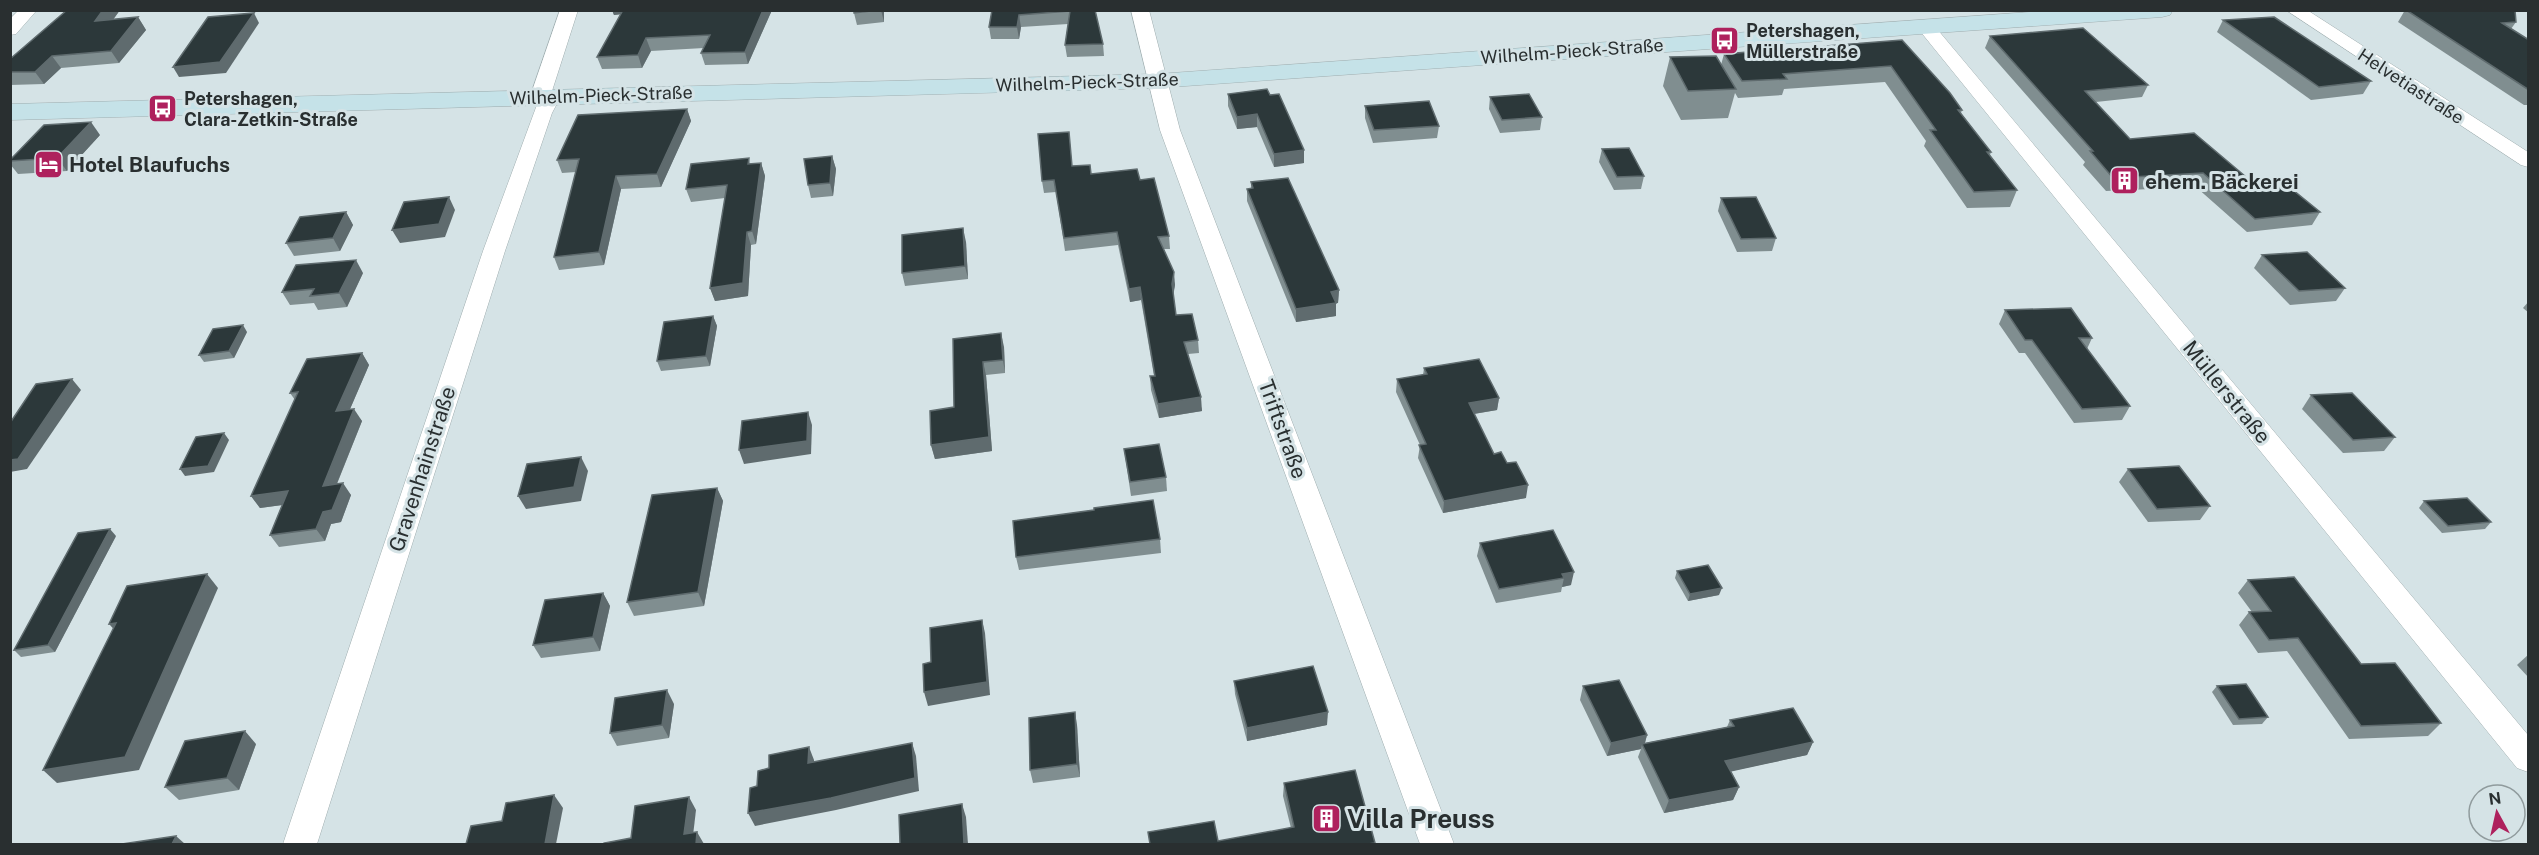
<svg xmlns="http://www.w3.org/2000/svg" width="2539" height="855" viewBox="0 0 2539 855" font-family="'Public Sans',sans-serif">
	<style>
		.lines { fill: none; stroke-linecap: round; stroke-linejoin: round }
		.street-casing { stroke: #9fadaf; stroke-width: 1 }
		.secondary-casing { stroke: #9fadaf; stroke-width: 1 }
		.street { fill: #fff; fill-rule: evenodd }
		.secondary { fill: #c5e2e8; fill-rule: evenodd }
		.wall { fill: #808e90 }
		.shaded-wall { fill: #5f6b6e }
		.building { fill: #2c383a; stroke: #5f6b6e; stroke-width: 1.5 }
		.labels { text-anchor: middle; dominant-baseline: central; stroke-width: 6; stroke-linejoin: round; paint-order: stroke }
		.far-poi-label { font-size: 18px; font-weight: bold; fill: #292f30; stroke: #d5e3e6; text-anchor: start }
		.far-street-label { font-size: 18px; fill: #292f30; stroke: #d5e3e6 }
		.poi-label { font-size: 21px; font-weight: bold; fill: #292f30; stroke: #d5e3e6; text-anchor: start }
		.street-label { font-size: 21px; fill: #292f30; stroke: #d5e3e6 }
		.near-poi-label { font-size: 26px; font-weight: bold; fill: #292f30; stroke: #d5e3e6; text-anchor: start }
	</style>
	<rect width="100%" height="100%" fill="#d5e3e6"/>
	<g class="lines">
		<defs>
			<g id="street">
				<path d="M19 10H37L16 34 10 35V19Z"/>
				<path d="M560 10H578L552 91 558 92 561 96 552 113 505 251 317 844H283L483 251 538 102 530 97Z"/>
				<path d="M1131 10H1149L1180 130 1454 844H1420L1160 130Z"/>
				<path d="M2286 10H2307L2528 152V167L2521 165Z"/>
				<path d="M1926 22 1932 23 2528 735V772L2517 768 1920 31 1917 27 1920 23Z"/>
			</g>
			<path id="secondary" d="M2058 10H2173L2170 15 2162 17 1157 88 10 120V104L1157 74Z"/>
		</defs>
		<use href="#street" class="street-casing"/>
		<use href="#secondary" class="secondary-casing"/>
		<use href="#street" class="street"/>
		<use href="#secondary" class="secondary"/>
	</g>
	<g class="wall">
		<path d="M64 10H120L113 20 138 17 146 30 119 63 61 68 44 84 10 85V59L65 12Z"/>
		<path d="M612 10H772L748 64 705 65 701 53 704 48 651 51 642 68 602 69 597 57 621 14 614 15Z"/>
		<path d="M884 10V22L857 25 854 13Z"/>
		<path d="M992 10H1095L1103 44 1104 56 1067 57 1065 45 1068 24 1021 27 1019 39H991L989 27Z"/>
		<path d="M2405 10H2515L2516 22 2511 29 2529 40V105H2524L2398 22Z"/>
		<path d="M2223 20 2371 81 2363 94 2311 100 2217 32Z"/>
		<path d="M1990 36 2148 85 2142 97 2096 102 2130 139 2252 182 2276 187 2320 212 2312 225 2247 232 2196 187 2106 191 2083 165 2085 162 1985 48Z"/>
		<path d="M1902 40 1962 110 1961 113 1991 152 1990 155 2017 190 2010 207 1967 208 1924 146 1926 141 1885 82 1784 89 1782 95 1738 98 1735 93 1728 118 1681 120 1663 86 1670 57 1721 65 1724 54Z"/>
		<path d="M1228 94 1270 95 1304 150V163L1274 167 1257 127 1237 129 1228 106Z"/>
		<path d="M1490 97 1542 117 1540 130 1500 133 1489 109Z"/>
		<path d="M1365 106 1439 126 1437 138 1373 143 1365 118Z"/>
		<path d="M687 109 691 121 661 187 621 189 604 265 559 270 554 257 576 172 562 173 557 160Z"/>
		<path d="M100 135 67 171 18 174 10 164V160Z"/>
		<path d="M1602 149 1644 176 1641 189 1614 190 1599 162Z"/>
		<path d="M832 156 836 169 833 196 811 198 808 185Z"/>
		<path d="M749 158 750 164 761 163 765 176 756 244 751 245 748 296 715 301 710 288 725 198 691 202 686 189Z"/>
		<path d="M1073 166 1091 174 1140 180 1169 236 1170 249H1164L1175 285 1173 294 1176 315 1198 340 1199 353 1188 354 1202 411 1159 418 1151 390 1150 376H1154L1141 300 1130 302 1118 245 1065 251 1056 192 1044 193 1042 181Z"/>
		<path d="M1251 182 1339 290 1338 303H1336V316L1296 322 1247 201V189L1251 188Z"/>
		<path d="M1721 198 1776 238 1772 251 1737 252 1718 211Z"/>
		<path d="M346 212 353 225 340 251 294 256 286 243Z"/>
		<path d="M966 242 968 279 905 286 902 273Z"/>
		<path d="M2262 255 2345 288 2336 301 2290 305 2254 268Z"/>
		<path d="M363 273 347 307 318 310 314 303 290 305 282 292Z"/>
		<path d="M2529 301V313L2523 308Z"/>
		<path d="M2005 310 2092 338 2087 349 2130 406 2122 420 2074 423 2025 353H2019L1999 324Z"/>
		<path d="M713 316 717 326 710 366 661 371 657 361Z"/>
		<path d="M247 332 234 358 204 362 199 355Z"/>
		<path d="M953 339 1004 347 1005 373 986 375 992 451 935 459 931 445 954 407Z"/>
		<path d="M362 353 369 365 350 409 362 421 337 484 351 495 341 522 331 524 325 541 279 547 270 535 282 505 260 508 251 496 295 400 290 393Z"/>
		<path d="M1424 368 1499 398 1497 410 1474 414 1494 454 1526 498 1443 513 1418 458 1420 445 1396 392 1397 379 1423 375Z"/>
		<path d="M2311 395 2395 437 2384 451 2343 453 2302 409Z"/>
		<path d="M1124 449 1166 477 1167 491 1131 496Z"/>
		<path d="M2128 469 2210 506 2200 520 2148 522 2119 482Z"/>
		<path d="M717 488 723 501 704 606 634 616 627 602Z"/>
		<path d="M2424 501 2491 522 2485 529 2442 533 2419 508Z"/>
		<path d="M1553 530 1571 585 1562 587 1561 592 1496 603 1477 556 1480 543Z"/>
		<path d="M116 536 55 652 21 657 14 650Z"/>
		<path d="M1160 539 1161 553 1019 570 1016 557Z"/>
		<path d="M1677 571 1719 595 1688 601 1675 578Z"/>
		<path d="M2248 580 2361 664 2441 723 2428 736 2349 739 2287 651 2258 653 2239 625 2249 612H2252L2238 593Z"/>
		<path d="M603 593 610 606 600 651 541 658 533 645Z"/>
		<path d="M2529 654V678L2517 665Z"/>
		<path d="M1234 681 1327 725 1247 741 1235 694Z"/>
		<path d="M1583 686 1647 735 1645 743 1727 727 1730 720 1813 742 1807 755 1731 771 1739 787 1733 800 1664 813 1638 757 1641 749 1607 756 1580 700Z"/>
		<path d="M2217 686 2268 717 2262 724 2233 725 2212 692Z"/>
		<path d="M674 704 669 738 617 746 610 733Z"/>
		<path d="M1077 725 1080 777 1033 783 1030 770Z"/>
		<path d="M256 744 239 790 179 800 165 787Z"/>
		<path d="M1284 783 1375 843V844H1150L1218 841 1291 828 1283 796Z"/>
	</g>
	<g class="shaded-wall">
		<path d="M103 10H120L103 33 95 21Z"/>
		<path d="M612 10H632V13L614 15Z"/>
		<path d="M763 10H772L748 64 745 52Z"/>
		<path d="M881 10H884V22Z"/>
		<path d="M254 13 259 23 226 73 179 77 173 67Z"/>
		<path d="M1019 15 1021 27 1019 39 1017 27Z"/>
		<path d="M138 17 146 30 119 63 111 51Z"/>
		<path d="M646 38 651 51 642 68 638 55Z"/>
		<path d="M52 56 61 68 44 84 35 72Z"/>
		<path d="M687 109 691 121 661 187 657 174Z"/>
		<path d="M1257 114V127L1237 129V117Z"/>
		<path d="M91 122 100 135 67 171 57 158Z"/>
		<path d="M1304 150V163L1274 167V154Z"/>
		<path d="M832 156 836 169 833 196 830 183Z"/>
		<path d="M761 163 765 176 756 244 752 231Z"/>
		<path d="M616 176 621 189 604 265 599 252Z"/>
		<path d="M449 197 455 210 445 237 400 243 392 230Z"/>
		<path d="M346 212 353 225 340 251 333 238Z"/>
		<path d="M963 228 966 242 968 279 965 266Z"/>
		<path d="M747 232 751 245 748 296 715 301 710 288Z"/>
		<path d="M356 260 363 273 347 307 339 293Z"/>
		<path d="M1174 272 1175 285 1173 297 1172 284Z"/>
		<path d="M1140 287 1141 300 1130 302 1129 289Z"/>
		<path d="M1339 290 1338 303 1331 304V292Z"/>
		<path d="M1336 303V316L1296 322V309Z"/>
		<path d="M713 316 717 326 710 366 706 356Z"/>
		<path d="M243 325 247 332 234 358 229 351Z"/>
		<path d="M1001 333 1004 347 1005 373 1003 360Z"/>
		<path d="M362 353 369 365 344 423 336 411Z"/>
		<path d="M983 362 986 375 992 451 935 459 931 445Z"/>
		<path d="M72 379 81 390 27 469 10 472V460Z"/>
		<path d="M1201 397 1202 411 1159 418 1158 404Z"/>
		<path d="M1499 398 1497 410 1467 415 1469 403Z"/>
		<path d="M354 409 362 421 331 498 323 486Z"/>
		<path d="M808 412 812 425 811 454 744 464 739 450Z"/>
		<path d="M224 433 229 440 214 472 185 476 180 469Z"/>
		<path d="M581 457 588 471 581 501 526 509 518 496Z"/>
		<path d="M343 483 351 495 341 522 331 524 325 541 316 529 323 512Z"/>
		<path d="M1528 485 1526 498 1443 513 1444 501Z"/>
		<path d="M717 488 723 501 704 606 698 592Z"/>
		<path d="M288 491 297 503 260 508 251 496Z"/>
		<path d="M110 529 116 536 55 652 48 645Z"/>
		<path d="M1574 572 1571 585 1562 587 1564 578 1562 574Z"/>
		<path d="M207 574 218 588 139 770 57 783 43 770Z"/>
		<path d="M1722 588 1719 595 1688 601 1690 594Z"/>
		<path d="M603 593 610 606 600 651 593 637Z"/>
		<path d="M982 620 985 633 990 695 928 706 924 692Z"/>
		<path d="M116 623 121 637 109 624Z"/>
		<path d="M667 690 674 704 669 738 662 725Z"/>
		<path d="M1075 712 1077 725 1080 777 1077 764Z"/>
		<path d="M1328 712 1327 725 1247 741V728Z"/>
		<path d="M245 731 256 744 239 790 227 778Z"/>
		<path d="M1647 735 1644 746 1642 744 1641 749 1607 756 1611 743Z"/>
		<path d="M1813 742 1807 755 1720 774 1725 761Z"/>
		<path d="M912 743 916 756 919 791 836 810 755 826 748 813Z"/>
		<path d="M809 747 814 760V776L808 763Z"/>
		<path d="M1739 787 1733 800 1664 813 1669 800Z"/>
		<path d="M554 795 563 808 556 844H545Z"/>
		<path d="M689 797 696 810 692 844 684 834Z"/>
		<path d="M962 804 966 817 968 844H964Z"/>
		<path d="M697 832 704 844H696Z"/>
		<path d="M176 836 185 844H172Z"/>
	</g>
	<g class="building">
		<path d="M67 10H103L95 21 138 17 111 51 52 56 35 72H10V59Z"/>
		<path d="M623 10H763L745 52 701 53 710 35 646 38 638 55 597 57Z"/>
		<path d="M854 10H880L854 13Z"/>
		<path d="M992 10H1095L1103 44 1065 45 1070 11 1019 15 1017 27H989Z"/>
		<path d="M2406 10H2515L2516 22 2502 23 2529 40V90Z"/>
		<path d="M254 13 220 62 173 67 208 17Z"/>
		<path d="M2274 17 2371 81 2319 87 2223 20Z"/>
		<path d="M2083 28 2148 85 2085 91 2130 139 2194 133 2252 182 2268 181 2276 187 2288 186 2320 212 2255 219 2203 173 2113 178 2090 151H2093L1990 36Z"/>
		<path d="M1902 40 1950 93 1962 110H1958L1991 152H1987L2017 190 1974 192 1930 130H1936L1891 66 1783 74 1787 79 1742 81 1724 54Z"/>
		<path d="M1716 56 1736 89 1688 91 1670 57Z"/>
		<path d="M1267 89 1270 95 1279 94 1304 150 1274 154 1257 114 1237 117 1228 94Z"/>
		<path d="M1529 94 1542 117 1502 120 1490 97Z"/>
		<path d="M1429 101 1439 126 1374 130 1365 106Z"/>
		<path d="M687 109 657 174 616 176 599 252 554 257 579 159 557 160 578 115Z"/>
		<path d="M91 122 57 158 10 161V160L44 125Z"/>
		<path d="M1069 132 1072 166 1090 165 1091 174 1137 169 1140 180 1154 178 1169 236 1158 237 1174 272 1172 284 1176 315 1192 314 1198 340 1184 342 1201 397 1158 404 1150 376H1155L1140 287 1129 289 1117 232 1064 238 1054 180 1042 181 1038 134Z"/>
		<path d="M1629 148 1644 176 1617 177 1602 149Z"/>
		<path d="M832 156 830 183 808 185 804 159Z"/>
		<path d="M749 158 748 164 761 163 752 231 747 232 743 283 710 288 727 185 686 189 691 164Z"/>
		<path d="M1288 178 1339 290 1331 292 1336 303 1296 309 1247 189 1253 188 1251 182Z"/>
		<path d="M449 197 439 224 392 230 404 202Z"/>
		<path d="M1756 197 1776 238 1741 239 1721 198Z"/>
		<path d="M346 212 333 238 286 243 300 217Z"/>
		<path d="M963 228 965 266 902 273V235Z"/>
		<path d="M2307 252 2345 288 2299 291 2262 255Z"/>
		<path d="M356 260 339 293 310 296 314 289 282 292 296 265Z"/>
		<path d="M2071 308 2092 338H2079L2130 406 2082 409 2032 340H2025L2005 310Z"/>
		<path d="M713 316 706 356 657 361 664 322Z"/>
		<path d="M243 325 229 351 199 355 213 329Z"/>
		<path d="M1001 333 1003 360 983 362 989 437 931 445 930 411 954 407 953 339Z"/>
		<path d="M362 353 336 411 354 409 323 486 343 483 332 510 323 512 316 529 270 535 288 491 251 496 298 392 290 393 307 359Z"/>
		<path d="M1479 359 1499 398 1469 403 1494 454 1501 452 1507 463 1516 462 1528 485 1444 501 1419 445 1426 444 1397 379 1427 374 1424 368Z"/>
		<path d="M72 379 18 459 10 460V423L36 384Z"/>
		<path d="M2352 393 2395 437 2353 440 2311 395Z"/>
		<path d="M808 412 807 441 739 450 742 421Z"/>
		<path d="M224 433 208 466 180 469 196 437Z"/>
		<path d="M1159 444 1166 477 1130 482 1124 449Z"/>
		<path d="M581 457 574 487 518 496 527 464Z"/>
		<path d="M2179 466 2210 506 2157 509 2128 469Z"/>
		<path d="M717 488 698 592 627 602 652 495Z"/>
		<path d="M2467 498 2491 522 2448 526 2424 501Z"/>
		<path d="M1153 500 1160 539 1016 557 1013 521 1094 510V508Z"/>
		<path d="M110 529 48 645 14 650 78 533Z"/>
		<path d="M1553 530 1574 572 1562 574 1564 578 1499 589 1480 543Z"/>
		<path d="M1708 565 1722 588 1690 594 1677 571Z"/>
		<path d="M207 574 125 757 43 770 116 623 109 624 127 586Z"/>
		<path d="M2294 577 2361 664 2395 663 2441 723 2361 726 2298 638 2269 640 2249 612 2271 611 2248 580Z"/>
		<path d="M603 593 593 637 533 645 545 600Z"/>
		<path d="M982 620 987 682 924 692 923 664 931 662 930 628Z"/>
		<path d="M1313 666 1328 712 1247 728 1234 681Z"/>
		<path d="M1619 680 1647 735 1611 743 1583 686Z"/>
		<path d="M2246 684 2268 717 2239 719 2217 686Z"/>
		<path d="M667 690 662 725 610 733 615 698Z"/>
		<path d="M1793 708 1813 742 1725 761 1739 787 1669 800 1642 744 1734 726 1730 720Z"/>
		<path d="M1075 712 1077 764 1030 770 1029 718Z"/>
		<path d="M245 731 227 778 165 787 185 741Z"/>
		<path d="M912 743 915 778 831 798 748 813 750 788 757 786 758 771 769 768V755L809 747 808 763Z"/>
		<path d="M1355 770 1375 843 1368 844H1150L1148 832 1214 821 1218 841 1294 827 1284 783Z"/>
		<path d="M554 795 545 844H466L471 826 502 821 506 803Z"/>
		<path d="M689 797 684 834 697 832 696 844H604V843L631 838 635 806Z"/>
		<path d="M962 804 964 844H900L899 815Z"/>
		<path d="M176 836 172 844H122Z"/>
	</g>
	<defs>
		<symbol id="bus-square" viewBox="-11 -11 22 22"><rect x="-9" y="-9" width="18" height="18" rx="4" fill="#ae215d" stroke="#d5e3e6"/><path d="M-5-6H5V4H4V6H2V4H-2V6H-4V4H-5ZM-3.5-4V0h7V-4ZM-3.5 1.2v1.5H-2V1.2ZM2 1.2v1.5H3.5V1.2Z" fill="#fff"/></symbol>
		<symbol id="hotel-square" viewBox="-11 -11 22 22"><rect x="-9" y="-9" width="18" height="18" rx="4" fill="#ae215d" stroke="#d5e3e6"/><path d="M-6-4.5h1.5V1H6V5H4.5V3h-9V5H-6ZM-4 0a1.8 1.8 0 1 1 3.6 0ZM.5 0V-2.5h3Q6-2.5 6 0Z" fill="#fff"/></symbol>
		<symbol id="building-square" viewBox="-11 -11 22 22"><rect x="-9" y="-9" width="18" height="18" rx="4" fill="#ae215d" stroke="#d5e3e6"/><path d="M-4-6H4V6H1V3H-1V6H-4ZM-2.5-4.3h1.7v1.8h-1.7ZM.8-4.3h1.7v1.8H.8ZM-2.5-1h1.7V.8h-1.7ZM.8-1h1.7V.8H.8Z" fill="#fff"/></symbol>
	</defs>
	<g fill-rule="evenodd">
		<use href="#bus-square" x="1708" y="24" width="33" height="33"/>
		<use href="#bus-square" x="146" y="92" width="33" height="33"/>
		<use href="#hotel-square" x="32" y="148" width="33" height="33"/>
		<use href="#building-square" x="2108" y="164" width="33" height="33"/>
		<use href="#building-square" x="1310" y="802" width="33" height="33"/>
	</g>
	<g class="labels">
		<g class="far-poi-label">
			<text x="1746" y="30">Petershagen,<tspan x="1746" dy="21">Müllerstraße</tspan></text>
			<text x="184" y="98">Petershagen,<tspan x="184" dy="21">Clara-Zetkin-Straße</tspan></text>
		</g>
		<g class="far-street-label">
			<text transform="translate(1572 51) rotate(-4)">Wilhelm-Pieck-Straße</text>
			<text transform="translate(1087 82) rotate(-2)">Wilhelm-Pieck-Straße</text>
			<text transform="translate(2411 86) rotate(33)">Helvetiastraße</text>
			<text transform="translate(601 95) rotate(-2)">Wilhelm-Pieck-Straße</text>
		</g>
		<g class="poi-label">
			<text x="69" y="164">Hotel Blaufuchs</text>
			<text x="2145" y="181">ehem. Bäckerei</text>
		</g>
		<g class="street-label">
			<text transform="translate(2227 392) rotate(51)">Müllerstraße</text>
			<text transform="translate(1283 429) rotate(70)">Triftstraße</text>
			<text transform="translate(422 469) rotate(-72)">Gravenhainstraße</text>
		</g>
		<g class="near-poi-label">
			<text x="1347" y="818">Villa Preuss</text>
		</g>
	</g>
	<rect width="2539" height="855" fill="none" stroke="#292f30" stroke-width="24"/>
	<g transform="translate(2497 813) rotate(352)"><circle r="28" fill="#d5e3e6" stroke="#909b9d" stroke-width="1.5"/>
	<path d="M0-4.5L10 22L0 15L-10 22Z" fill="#ae215d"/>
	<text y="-9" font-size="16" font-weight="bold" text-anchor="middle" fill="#292f30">N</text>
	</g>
</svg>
